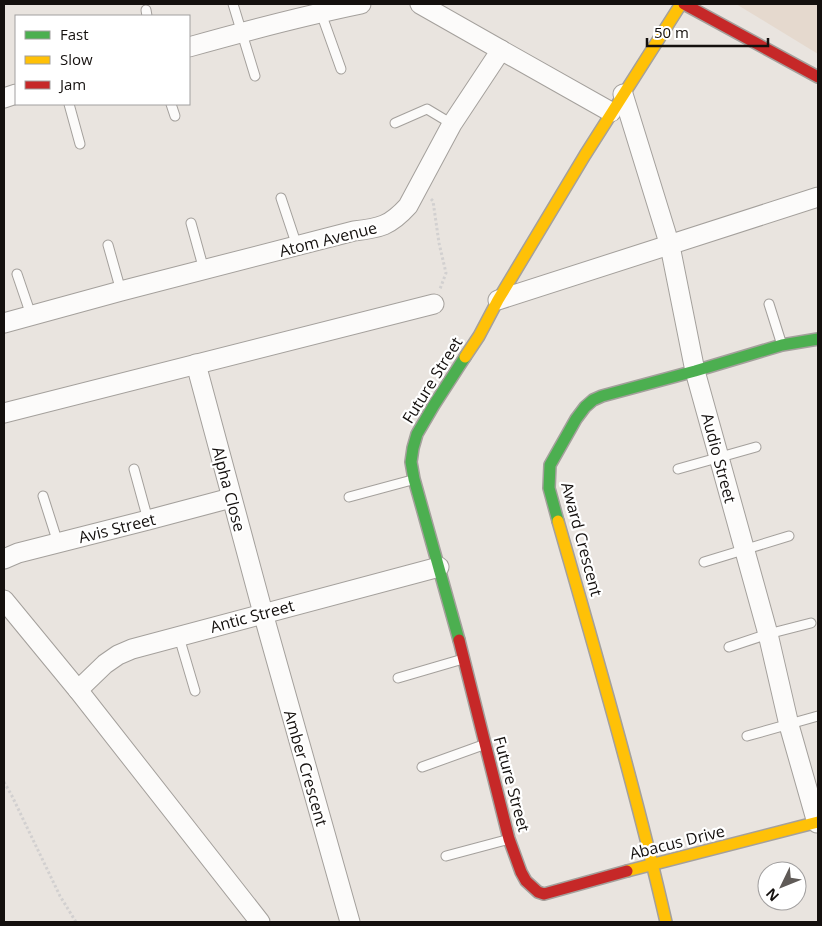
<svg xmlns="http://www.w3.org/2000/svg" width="822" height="926" viewBox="0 0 822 926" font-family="'Open Sans',sans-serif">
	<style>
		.education { fill: #e5d9ce }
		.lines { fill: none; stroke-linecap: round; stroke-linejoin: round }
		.lane-casing { stroke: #a4a09c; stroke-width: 11 }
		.street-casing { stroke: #a4a09c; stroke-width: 21 }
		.fast-casing { stroke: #a4a09c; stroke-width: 14 }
		.slow-casing { stroke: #a4a09c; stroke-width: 14 }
		.jam-casing { stroke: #a4a09c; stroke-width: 14 }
		.path { stroke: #d2d0d0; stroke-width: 3; stroke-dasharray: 2.5 2.5; stroke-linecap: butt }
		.lane { stroke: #fcfbfa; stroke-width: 9 }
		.street { stroke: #fcfbfa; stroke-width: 19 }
		.fast { stroke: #4caf50; stroke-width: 11 }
		.slow { stroke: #ffc107; stroke-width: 11 }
		.jam { stroke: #c62828; stroke-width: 11 }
		.labels { text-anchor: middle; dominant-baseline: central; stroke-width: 4.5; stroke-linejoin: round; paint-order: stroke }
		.street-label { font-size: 16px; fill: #14100e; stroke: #fff }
	</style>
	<rect width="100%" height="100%" fill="#e9e4df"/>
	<path class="education" d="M736 4H818V54Z"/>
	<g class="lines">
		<defs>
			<g id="lane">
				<path d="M233 4 255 76"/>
				<path d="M146 10 147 16"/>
				<path d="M321 13 341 69"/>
				<path d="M69 104 80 144"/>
				<path d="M171 104 175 116"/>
				<path d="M395 123 427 109 452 124"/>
				<path d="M281 198 297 246"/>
				<path d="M191 223 204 270"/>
				<path d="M108 245 121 291"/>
				<path d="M17 274 31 315"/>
				<path d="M769 304 781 342"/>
				<path d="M134 469 148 520"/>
				<path d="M678 469 756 447"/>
				<path d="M43 496 58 543"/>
				<path d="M349 497 412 480"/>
				<path d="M704 562 789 536"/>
				<path d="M179 637 195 691"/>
				<path d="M729 647 768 634 811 623"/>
				<path d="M398 678 463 659"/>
				<path d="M747 736 818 716"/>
				<path d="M422 767 483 745"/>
				<path d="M446 856 506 840"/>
			</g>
			<g id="street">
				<path d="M189 47C246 31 303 16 361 4"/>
				<path d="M501 50 611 112"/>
				<path d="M623 94 670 246 695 371 768 634 789 725 817 823"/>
				<path d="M4 98 16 94"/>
				<path d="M498 300 818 197"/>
				<path d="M4 323 121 291 354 231C380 228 390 226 408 206L452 124 501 50 420 4"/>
				<path d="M196 364 263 613 350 922"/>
				<path d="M4 413 434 304"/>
				<path d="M4 559 18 553 148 520 231 498"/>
				<path d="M4 600 78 690 260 922"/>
				<path d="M78 690 105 664 118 655 132 649 439 567"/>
			</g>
			<g id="fast">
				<path d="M558 521 549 488 550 465 576 419 585 407 593 400 602 396 695 371 782 345 818 339"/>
				<path d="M459 640 414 479 411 462 413 448 417 434 434 405 465 357"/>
			</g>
			<g id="slow">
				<path d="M465 357 479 336 498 300 585 155 681 4"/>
				<path d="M558 521C596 654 635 787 666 922"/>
				<path d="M627 871 818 822"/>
			</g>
			<g id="jam">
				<path d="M684 4 818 77"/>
				<path d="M459 640 509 839 521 872 526 881 538 892 544 894 627 871"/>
			</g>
		</defs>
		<use href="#lane" class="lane-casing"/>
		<use href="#street" class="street-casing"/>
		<use href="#fast" class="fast-casing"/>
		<use href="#slow" class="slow-casing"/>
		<use href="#jam" class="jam-casing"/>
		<g class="path">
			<path d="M431 199 433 201 439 243 446 273 440 289"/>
			<path d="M4 782 12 796 60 896 76 922"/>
		</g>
		<use href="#lane" class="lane"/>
		<use href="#street" class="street"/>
		<use href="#fast" class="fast"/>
		<use href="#slow" class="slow"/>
		<use href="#jam" class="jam"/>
	</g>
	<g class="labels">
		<g class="street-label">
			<text transform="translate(328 239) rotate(-14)">Atom Avenue</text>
			<text transform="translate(432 380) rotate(-58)">Future Street</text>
			<text transform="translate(719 458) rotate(75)">Audio Street</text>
			<text transform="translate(229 489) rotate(75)">Alpha Close</text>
			<text transform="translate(117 528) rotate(-14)">Avis Street</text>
			<text transform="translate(582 539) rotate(75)">Award Crescent</text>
			<text transform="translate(252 616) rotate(-15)">Antic Street</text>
			<text transform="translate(306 768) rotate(74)">Amber Crescent</text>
			<text transform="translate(512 784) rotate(75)">Future Street</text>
			<text transform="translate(677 842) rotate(-14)">Abacus Drive</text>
		</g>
	</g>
	<rect width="822" height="926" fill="none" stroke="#14100e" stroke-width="10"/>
	<rect x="15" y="15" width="175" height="90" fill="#ffffff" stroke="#a19f9f"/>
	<rect x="25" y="31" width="25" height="8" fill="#4caf50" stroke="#a19f9f"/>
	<text x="60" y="40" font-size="15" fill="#14100e">Fast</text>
	<rect x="25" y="56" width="25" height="8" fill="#ffc107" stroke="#a19f9f"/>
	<text x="60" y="65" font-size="15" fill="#14100e">Slow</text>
	<rect x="25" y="81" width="25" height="8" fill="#c62828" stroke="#a19f9f"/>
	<text x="60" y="90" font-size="15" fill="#14100e">Jam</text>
	<g transform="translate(782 886) rotate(227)"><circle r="24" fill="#ffffff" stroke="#a19f9f"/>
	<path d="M0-4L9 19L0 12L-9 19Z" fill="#5f5a57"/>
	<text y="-8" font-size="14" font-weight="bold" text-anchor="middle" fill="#14100e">N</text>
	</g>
	<path d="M647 38v8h121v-8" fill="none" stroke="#14100e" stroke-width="2.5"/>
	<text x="654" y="38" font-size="15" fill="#14100e" stroke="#ffffff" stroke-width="4" paint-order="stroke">50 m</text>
</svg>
